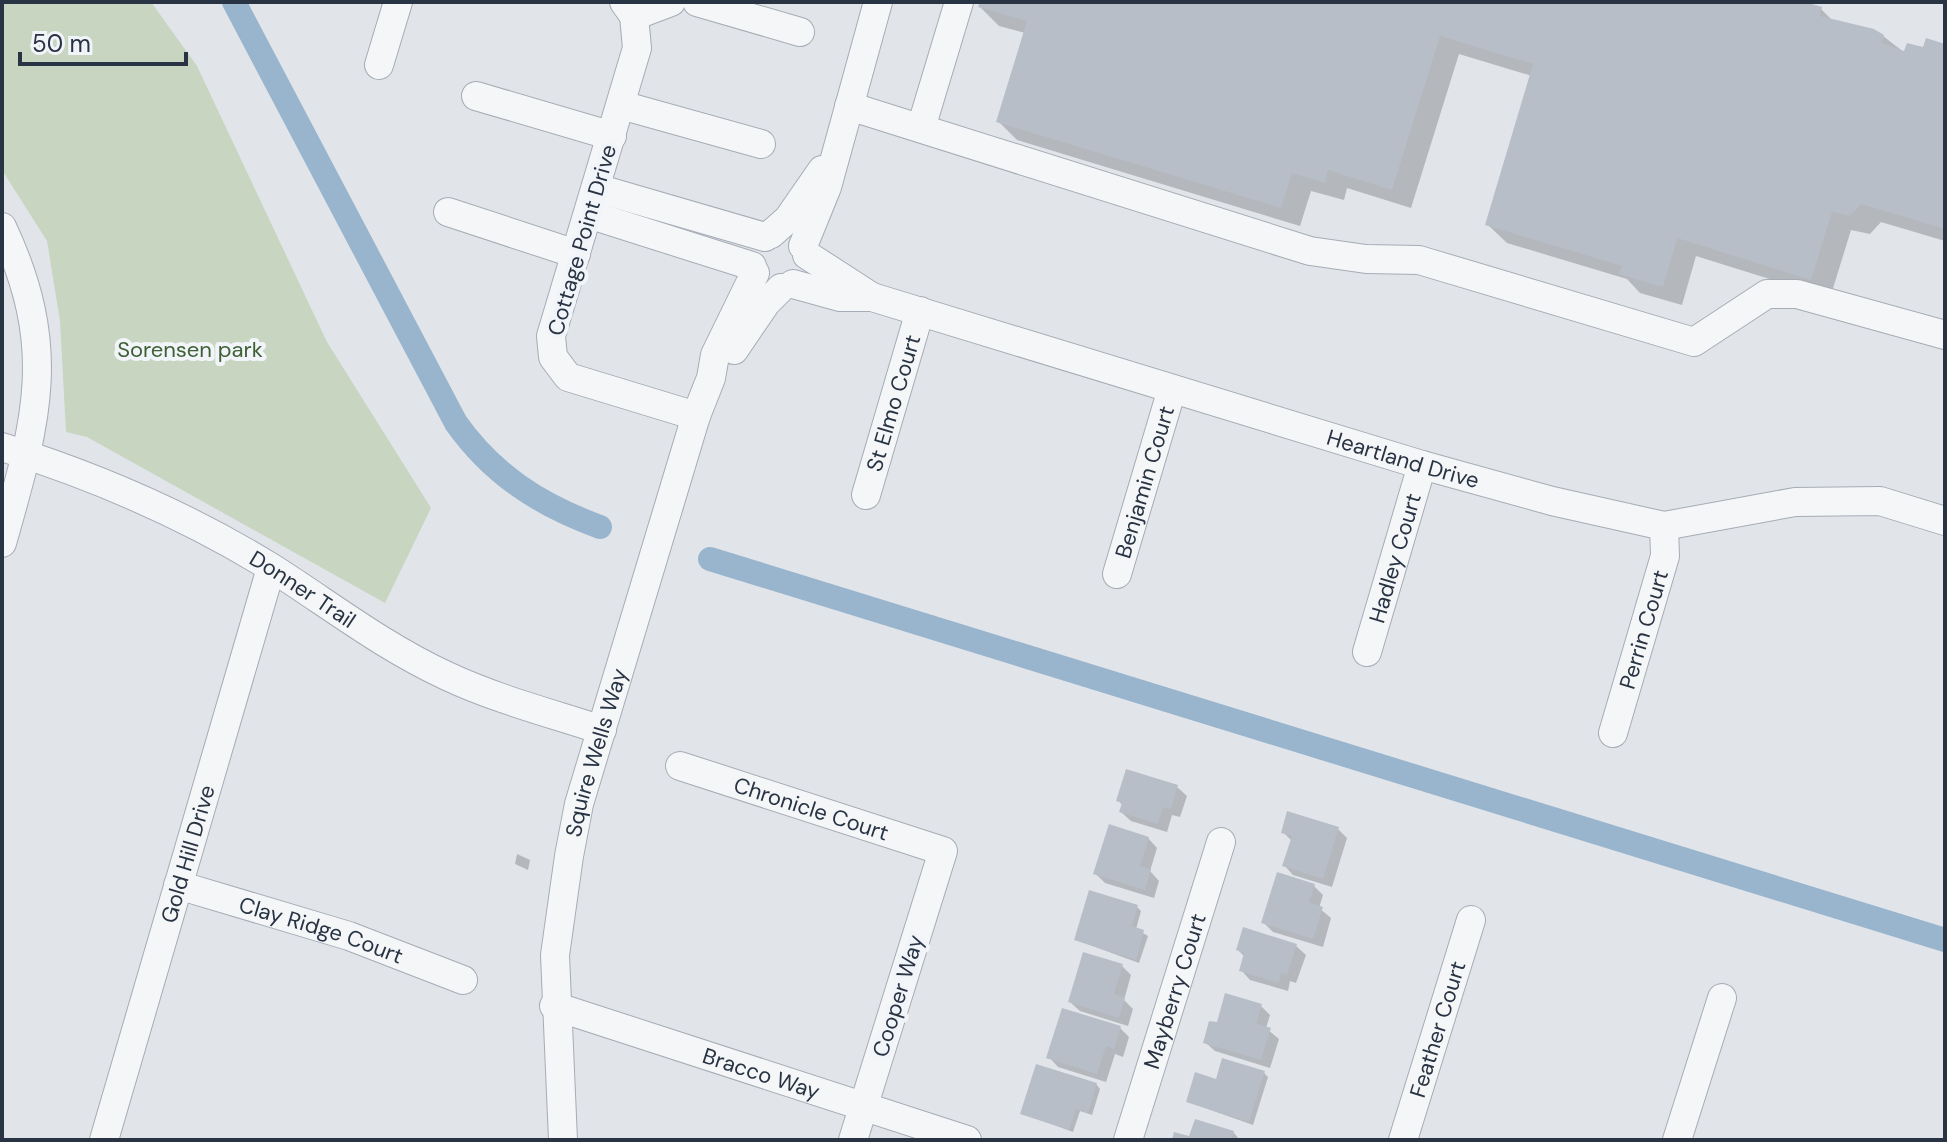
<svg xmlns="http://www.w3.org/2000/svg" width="1947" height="1142" viewBox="0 0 1947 1142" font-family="'DM Sans',sans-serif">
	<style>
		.green { fill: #c7d5c1 }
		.shadow { fill: #0003 }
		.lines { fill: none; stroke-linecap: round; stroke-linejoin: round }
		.canal { stroke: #99b5cd; stroke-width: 24 }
		.building { fill: #b8bec8 }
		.minor-casing { stroke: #a6acb5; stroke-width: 30 }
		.minor { stroke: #f4f6f8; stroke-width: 28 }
		.labels { text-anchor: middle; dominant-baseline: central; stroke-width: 8; stroke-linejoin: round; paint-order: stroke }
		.street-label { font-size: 22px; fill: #283343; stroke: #f1f4f8 }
		.park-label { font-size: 22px; fill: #3e6034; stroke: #f1f4f8 }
	</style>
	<rect width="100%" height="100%" fill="#e1e5ea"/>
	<path class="green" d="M2 2H151L197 66 327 342 431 508 385 603 87 437 66 432 60 321 47 241 2 170Z"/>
	<g class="shadow">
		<path d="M982 2H1798L1821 9 1833 21 1883 36 1905 53 1945 46V241L1881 222 1870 234 1851 230 1830 298 1696 256 1682 305 1640 293 1627 279 1507 243 1487 224 1532 76 1459 54 1411 208 1347 188 1344 200 1311 191 1300 226 1017 140 998 121 1025 33 999 26 980 7Z"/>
		<path d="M1177 787 1187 796 1180 817 1172 815 1167 832 1131 821 1121 812 1123 806 1119 801Z"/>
		<path d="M1338 829 1347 838 1332 887 1293 875 1284 865 1292 841 1283 832Z"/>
		<path d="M1148 838 1157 848 1150 871 1159 881 1154 898 1105 883 1096 874Z"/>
		<path d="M517 854 530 860 528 870 515 864Z"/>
		<path d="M1314 886 1323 895 1319 908 1331 918 1323 947 1273 932 1263 922Z"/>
		<path d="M1137 907 1141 911 1136 929 1148 936 1139 963 1076 940Z"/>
		<path d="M1296 946 1306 955 1296 983 1290 981 1288 991 1250 980 1241 970 1245 957 1238 950Z"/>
		<path d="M1122 966 1131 975 1124 1000 1133 1009 1128 1026 1080 1011 1070 1002Z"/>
		<path d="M1261 1006 1270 1015 1266 1028 1279 1039 1270 1068 1215 1051 1205 1042 1218 1025Z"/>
		<path d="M1120 1028 1129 1037 1123 1057 1115 1054 1106 1082 1058 1067 1049 1057Z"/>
		<path d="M1264 1073 1268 1077 1253 1125 1188 1102 1217 1081Z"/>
		<path d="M1096 1084 1100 1089 1092 1115 1080 1111 1073 1132 1022 1113Z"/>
		<path d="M1233 1132 1240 1140H1174L1191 1139Z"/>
	</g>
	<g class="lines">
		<g class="canal">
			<path d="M234 2 456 423C493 475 540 505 600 527"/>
			<path d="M710 559 1945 940"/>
		</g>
	</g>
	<g class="building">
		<path d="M980 2H1805L1822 7 1820 16 1874 29 1884 35 1882 43 1904 51 1907 43 1923 47 1926 38 1945 44V229L1861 204 1850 216 1832 212 1811 280 1677 238 1663 287 1618 274 1622 266 1485 225 1533 64 1440 36 1392 190 1328 170 1325 183 1292 173 1281 208 996 122 1027 21 978 7Z"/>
		<path d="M1126 769 1178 785 1171 809 1163 807 1158 824 1119 812 1122 803 1116 801Z"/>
		<path d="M1287 811 1339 827 1323 879 1282 866 1292 836 1281 833Z"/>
		<path d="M1109 824 1149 837 1140 866 1151 869 1145 890 1093 874Z"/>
		<path d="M1277 872 1315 884 1309 902 1323 907 1313 939 1261 923Z"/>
		<path d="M1089 890 1138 905 1132 926 1144 930 1136 960 1074 940Z"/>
		<path d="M1243 927 1297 944 1287 975 1281 973 1279 983 1239 971 1244 953 1236 950Z"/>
		<path d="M1083 952 1123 964 1114 994 1125 998 1119 1018 1068 1002Z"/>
		<path d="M1225 993 1262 1004 1256 1023 1271 1028 1261 1060 1203 1043 1209 1021 1217 1022Z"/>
		<path d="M1062 1008 1121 1026 1114 1049 1106 1046 1097 1074 1046 1058Z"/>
		<path d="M1222 1058 1265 1071 1249 1122 1186 1102 1195 1072 1216 1079Z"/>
		<path d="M1036 1064 1097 1083 1088 1113 1076 1109 1069 1130 1020 1114Z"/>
		<path d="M1195 1119 1234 1131 1231 1140H1172L1174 1132 1189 1136Z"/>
	</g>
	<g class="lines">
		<defs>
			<g id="minor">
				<path d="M624 2 634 16 637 48 551 336 553 357 568 377 696 416"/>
				<path d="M697 2 800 32"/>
				<path d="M634 16 671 2"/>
				<path d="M379 65 398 2"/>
				<path d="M476 96 612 136"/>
				<path d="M621 105 761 144"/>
				<path d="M849 106 1310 251 1366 259 1419 260 1694 342 1767 294H1797L1945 335"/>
				<path d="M921 128 959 2"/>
				<path d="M596 188 765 237"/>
				<path d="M448 212 576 254"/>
				<path d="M588 214 752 266"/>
				<path d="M2 227C59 348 37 420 2 543"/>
				<path d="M771 234 788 219 822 170"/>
				<path d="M803 246 827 187 878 2"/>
				<path d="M807 255 872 297"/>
				<path id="s1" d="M793 284 840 297H872L1422 465 1552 501 1664 526 1795 502 1880 501 1945 521"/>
				<path d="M734 350 766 303 781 288"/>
				<path id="s2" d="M2 447C98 477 186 515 272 568 330 605 384 647 447 676 496 699 550 713 602 730"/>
				<path id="s3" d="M866 495 920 311"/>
				<path id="s4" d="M1117 574 1172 389"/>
				<path id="s5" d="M1367 652 1422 465"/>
				<path id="s6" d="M1613 733 1665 556 1664 526"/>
				<path id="s7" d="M680 766 943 851 853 1140"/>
				<path id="s8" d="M178 885 349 936 463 980"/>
				<path id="s9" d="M554 1006 967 1140"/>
				<path id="s10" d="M104 1140 271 568"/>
				<path id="s11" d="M563 1140 555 955 569 856 579 804 696 416 711 378 715 355 755 273"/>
				<path id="s12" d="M1128 1140 1221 842"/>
				<path id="s13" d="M1403 1140 1471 920"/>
				<path d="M1677 1140 1722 998"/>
			</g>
		</defs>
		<use href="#minor" class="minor-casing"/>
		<use href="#minor" class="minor"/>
	</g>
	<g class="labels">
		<g class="street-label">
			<text transform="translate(582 240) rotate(-74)">Cottage Point Drive</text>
			<text stroke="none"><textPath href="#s3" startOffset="96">St Elmo Court</textPath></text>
			<text stroke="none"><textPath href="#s1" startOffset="636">Heartland Drive</textPath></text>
			<text stroke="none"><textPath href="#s4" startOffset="96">Benjamin Court</textPath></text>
			<text stroke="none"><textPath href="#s5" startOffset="98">Hadley Court</textPath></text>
			<text stroke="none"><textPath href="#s2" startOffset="334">Donner Trail</textPath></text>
			<text stroke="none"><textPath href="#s6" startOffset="108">Perrin Court</textPath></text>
			<text stroke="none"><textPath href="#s11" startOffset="392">Squire Wells Way</textPath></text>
			<text stroke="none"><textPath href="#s7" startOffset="138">Chronicle Court</textPath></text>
			<text stroke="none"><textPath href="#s10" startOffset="298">Gold Hill Drive</textPath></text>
			<text stroke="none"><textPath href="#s8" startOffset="150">Clay Ridge Court</textPath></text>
			<text stroke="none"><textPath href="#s12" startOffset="156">Mayberry Court</textPath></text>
			<text transform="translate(898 996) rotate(-73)">Cooper Way</text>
			<text stroke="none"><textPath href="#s13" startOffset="116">Feather Court</textPath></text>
			<text stroke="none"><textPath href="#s9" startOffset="218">Bracco Way</textPath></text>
		</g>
		<g class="park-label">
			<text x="190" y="349">Sorensen park</text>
		</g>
	</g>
	<rect width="1947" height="1142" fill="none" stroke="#283343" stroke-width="8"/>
	<path d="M20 52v12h166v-12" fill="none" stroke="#283343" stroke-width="4"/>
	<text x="32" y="52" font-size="24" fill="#283343" stroke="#f1f4f8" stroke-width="6" paint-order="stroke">50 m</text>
</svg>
